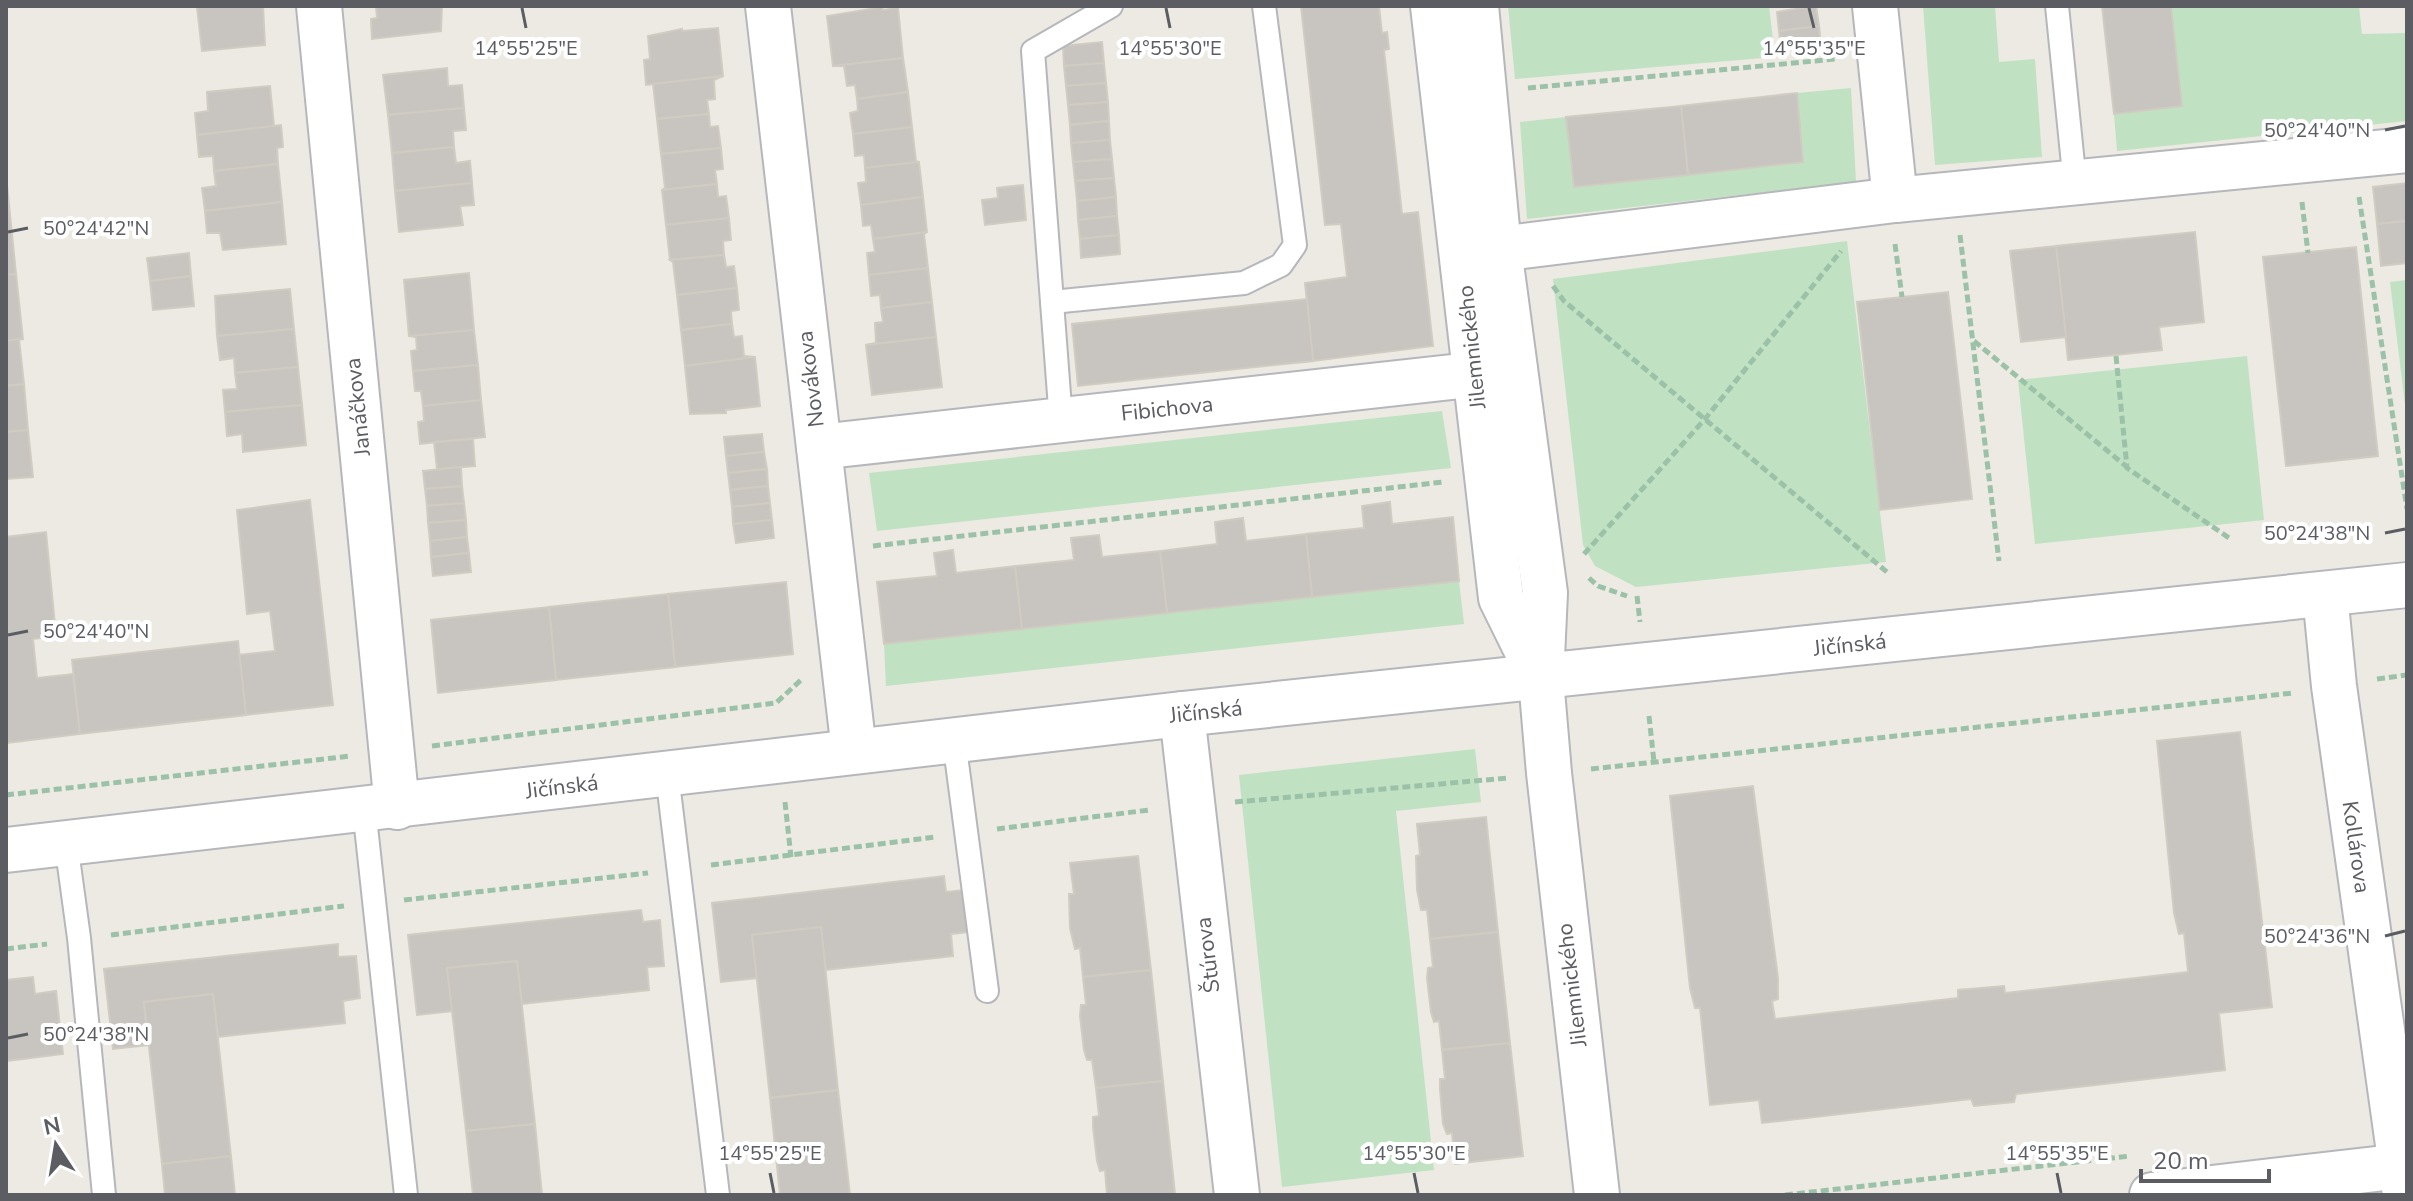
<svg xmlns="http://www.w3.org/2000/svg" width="2413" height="1201" viewBox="0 0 2413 1201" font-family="'Nunito Sans',sans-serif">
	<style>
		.green { fill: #c0e2c2 }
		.building { fill: #c8c4c0; stroke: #d0ccc1; stroke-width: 2 }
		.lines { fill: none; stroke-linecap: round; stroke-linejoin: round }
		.service-casing { stroke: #b5b7bc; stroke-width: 26 }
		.minor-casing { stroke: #b5b7bc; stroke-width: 48 }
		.tertiary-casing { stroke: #b5b7bc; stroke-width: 48 }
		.path { stroke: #9bc2a8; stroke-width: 5; stroke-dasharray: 8 4; stroke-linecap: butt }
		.service { stroke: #fff; stroke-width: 22 }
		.minor { stroke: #fff; stroke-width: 44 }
		.tertiary { stroke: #fff; stroke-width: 44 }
		.ticks { fill: none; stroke: #5b5d62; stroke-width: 3 }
		.labels { text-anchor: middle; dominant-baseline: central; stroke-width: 8; stroke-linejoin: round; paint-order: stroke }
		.street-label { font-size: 22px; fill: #5b5d62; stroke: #fff }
		.ticks-label { font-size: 20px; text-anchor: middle; fill: #5b5d62; stroke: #fff; stroke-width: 8; stroke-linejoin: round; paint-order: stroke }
	</style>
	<rect width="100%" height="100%" fill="#eceae2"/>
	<g class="green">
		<path d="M1508 6H1769L1775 57 1515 79Z"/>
		<path d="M1923 6H1995L1999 62 2035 59 2042 157 1935 165Z"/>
		<path d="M2171 6H2359L2362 34 2407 33V121L2117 151 2114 114 2182 106Z"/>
		<path d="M1851 88 1856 182 1527 219 1520 122 1566 117 1575 187 1803 162 1797 93Z"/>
		<path d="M1847 241 1886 562 1636 587 1595 566 1583 545 1553 279Z"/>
		<path d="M2407 280V421L2390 282Z"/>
		<path d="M2247 356 2264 520 2035 544 2018 380Z"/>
		<path d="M1442 411 1451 468 877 531 869 473Z"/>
		<path d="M1459 581 1464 624 886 686 884 644Z"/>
		<path d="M1475 749 1481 802 1396 811 1434 1170 1282 1187 1239 775Z"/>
	</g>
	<g class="building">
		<path d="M263 6 265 45 202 51 197 7Z"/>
		<path d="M376 6H442L441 31 372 39 371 19 377 18Z"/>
		<path d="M1301 6H1379L1382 33 1387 32 1389 49 1384 50 1402 214 1418 212 1433 346 1313 361 1305 283 1347 277 1341 224 1325 225Z"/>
		<path d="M1816 6 1819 26 1779 31 1777 12Z"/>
		<path d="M2102 6H2171L2182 106 2114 114Z"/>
		<path d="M882 7 883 10 898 8 903 58 833 66 827 16Z"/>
		<path d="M1819 26 1821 45 1781 50 1779 31Z"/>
		<path d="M718 28 723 76 646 85 644 60 650 59 648 36 682 29V31Z"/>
		<path d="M1102 42 1104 63 1064 66 1063 46Z"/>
		<path d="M903 58 908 92 857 99 855 85 847 86 844 66H833Z"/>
		<path d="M1104 63 1106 83 1066 86 1064 66Z"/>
		<path d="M447 68 448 86 462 85 464 108 388 115 383 75Z"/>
		<path d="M723 76 714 80 715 99 707 100 709 114 657 119 653 84Z"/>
		<path d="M1106 83 1108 102 1068 105 1066 86Z"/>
		<path d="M270 86 274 126 197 135 195 113 208 111 207 92Z"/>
		<path d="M908 92 912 127 853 134 850 113 858 111 857 99Z"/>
		<path d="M1797 93 1803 162 1688 175 1681 106Z"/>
		<path d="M1108 102 1109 121 1070 125 1068 105Z"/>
		<path d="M1681 106 1688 175 1574 187 1566 117Z"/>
		<path d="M464 108 466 130 453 131 454 147 392 153 388 115Z"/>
		<path d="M709 114 710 127 718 126 721 148 661 154 657 119Z"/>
		<path d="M1109 121 1110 140 1071 143 1070 125Z"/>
		<path d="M281 125 283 147 277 148 278 164 214 171 213 156 199 157 197 135Z"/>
		<path d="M912 127 916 161 919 162 865 168 864 155 855 156 853 134Z"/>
		<path d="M1110 140 1112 159 1073 162 1071 143Z"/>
		<path d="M454 147 456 163 470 161 472 183 395 191 392 153Z"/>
		<path d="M721 148 723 169 715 170 717 184 662 190 665 188 661 154Z"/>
		<path d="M1112 159 1114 178 1075 181 1073 162Z"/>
		<path d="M919 162 923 197 861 205 858 183 866 182 865 168Z"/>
		<path d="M278 164 282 202 205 211 202 188 216 186 214 171Z"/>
		<path d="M6 175 16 274 6 275Z"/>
		<path d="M1114 178 1116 197 1077 201 1075 181Z"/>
		<path d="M472 183 474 205 460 206 463 225 399 232 395 191Z"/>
		<path d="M2407 183V221L2377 224 2373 187Z"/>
		<path d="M717 184 718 197 726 196 729 218 666 225 662 190Z"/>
		<path d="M1023 185 1026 220 985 225 982 200 998 198 997 188Z"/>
		<path d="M923 197 927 232 873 239 871 225 863 226 861 205Z"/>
		<path d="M1116 197 1117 216 1078 220 1077 201Z"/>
		<path d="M282 202 286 244 223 250 220 233H207L205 211Z"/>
		<path d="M1117 216 1119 235 1080 239 1078 220Z"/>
		<path d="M729 218 731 240 723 241 724 255 670 260 666 225Z"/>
		<path d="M2407 221V263L2381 266 2377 224Z"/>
		<path d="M927 232 924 234 928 268 869 275 867 253 875 252 873 239Z"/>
		<path d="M2195 232 2204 322 2159 327 2162 350 2068 360 2056 246Z"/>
		<path d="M1119 235 1120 254 1081 258 1080 239Z"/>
		<path d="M2056 246 2066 337 2021 342 2010 251Z"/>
		<path d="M2356 247 2378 456 2286 466 2263 257Z"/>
		<path d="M189 253 191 276 150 281 147 258Z"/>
		<path d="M724 255 726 267 734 266 737 288 677 295 673 262 670 260Z"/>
		<path d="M928 268 932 302 881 308 880 295 871 296 869 275Z"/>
		<path d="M469 273 474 330 409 336 404 280Z"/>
		<path d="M16 274 23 339 6 341V275Z"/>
		<path d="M191 276 194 306 153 310 150 281Z"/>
		<path d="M737 288 739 310 731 311 732 324 681 330 677 295Z"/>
		<path d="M290 289 294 329 217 336 215 296Z"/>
		<path d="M1948 292 1972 499 1880 510 1857 302Z"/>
		<path d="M1307 299 1313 361 1078 386 1072 324Z"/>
		<path d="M932 302 936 337 866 345 876 343 875 323 883 322 881 308Z"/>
		<path d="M732 324 734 337 742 336 744 356 755 357 685 366 681 330Z"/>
		<path d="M294 329 298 367 235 373 234 358 220 360 217 336Z"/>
		<path d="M474 330 478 365 413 371 411 351 417 350 416 337 409 336Z"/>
		<path d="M936 337 942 387 872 395 866 345Z"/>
		<path d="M19 339 24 384 6 386V341Z"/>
		<path d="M755 357 760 406 726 410V413L690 414 685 366Z"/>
		<path d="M478 365 481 400 423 406 421 391H415L413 371Z"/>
		<path d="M298 367 302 405 225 412 223 390 237 389 235 373Z"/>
		<path d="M24 384 28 430 6 432V386Z"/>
		<path d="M481 400 485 437 420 444 418 422 424 421 423 406Z"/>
		<path d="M302 405 306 445 243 452 242 434 227 436 225 412Z"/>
		<path d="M28 430 33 477 6 479V432Z"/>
		<path d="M762 434 764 452 726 456 724 437Z"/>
		<path d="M473 439 475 466 437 469 434 442Z"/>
		<path d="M764 452 767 469 728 473 726 456Z"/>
		<path d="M461 467 462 486 425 489 423 471Z"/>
		<path d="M767 469 768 486 730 490 728 473Z"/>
		<path d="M462 486 464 503 427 506 425 489Z"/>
		<path d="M768 486 770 503 732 507 730 490Z"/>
		<path d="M310 500 333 705 246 715 239 655 275 651 270 611 247 614 237 510Z"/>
		<path d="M1390 502 1392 524 1453 517 1459 581 1312 597 1306 534 1364 528 1362 506Z"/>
		<path d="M464 503 466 520 428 523 427 506Z"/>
		<path d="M770 503 772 520 733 524 732 507Z"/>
		<path d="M1243 518 1246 541 1306 534 1312 597 1167 613 1160 551 1217 544 1215 522Z"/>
		<path d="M466 520 467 537 430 541 428 523Z"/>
		<path d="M772 520 774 538 736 543 733 524Z"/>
		<path d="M46 532 56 636 33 639 37 678 73 674 80 734 6 743V537Z"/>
		<path d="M1099 535 1102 557 1160 551 1167 613 1022 629 1015 566 1074 560 1071 538Z"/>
		<path d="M467 537 469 553 431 557 430 541Z"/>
		<path d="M953 550 956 573 1015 566 1022 629 884 644 877 582 937 576 934 553Z"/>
		<path d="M469 553 471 572 433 576 431 557Z"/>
		<path d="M786 582 793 654 675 667 668 594Z"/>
		<path d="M668 594 675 667 556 680 549 607Z"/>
		<path d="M549 607 556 680 438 693 431 620Z"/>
		<path d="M238 641 246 715 80 734 72 660Z"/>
		<path d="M2240 732 2272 1007 2219 1013 2225 1070 2016 1094 2014 1102 1974 1106 1971 1099 1762 1123 1759 1100 1710 1105 1700 1008H1695L1690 988 1670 796 1753 786 1778 978V999L1772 1001 1775 1019 1958 998V990L2004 986 2005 993 2188 972 2184 933 2179 934 2174 913 2157 741Z"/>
		<path d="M1486 817 1498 932 1430 939 1427 910H1421L1417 890 1416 856 1420 855 1417 824Z"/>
		<path d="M1138 856 1151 970 1083 977 1080 948 1075 949 1070 928 1069 894H1074L1070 863Z"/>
		<path d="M944 876 946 892 964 890 968 932 951 934 953 956 826 970 821 927 752 935 757 978 721 982 712 903Z"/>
		<path d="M641 910 643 922 660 920 664 966 647 967 649 990 522 1004 517 961 447 968 453 1011 417 1015 408 935Z"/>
		<path d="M821 927 838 1090 770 1098 752 935Z"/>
		<path d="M1498 932 1510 1043 1442 1050 1439 1021 1434 1022 1431 1012 1427 978 1428 968 1433 967 1430 939Z"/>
		<path d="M338 944V957L356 956 360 998 343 1001 345 1023 218 1037 213 994 144 1002 148 1045 113 1049 104 969Z"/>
		<path d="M517 961 535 1124 466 1131 447 968Z"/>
		<path d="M1151 970 1163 1081 1096 1088 1092 1060H1087L1084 1050 1080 1016 1081 1005H1086L1083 977Z"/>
		<path d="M33 977 35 994 56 991 63 1054 6 1061V980Z"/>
		<path d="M213 994 231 1156 162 1164 144 1002Z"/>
		<path d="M1510 1043 1523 1156 1455 1164 1452 1133 1447 1134 1443 1124 1440 1089V1079H1445L1442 1050Z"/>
		<path d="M1163 1081 1175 1194 1107 1195 1105 1170 1100 1171 1097 1161 1093 1127V1117L1099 1116 1096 1088Z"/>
		<path d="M838 1090 850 1195H780L770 1098Z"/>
		<path d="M535 1124 542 1195H473L466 1131Z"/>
		<path d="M231 1156 235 1195H165L162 1164Z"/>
	</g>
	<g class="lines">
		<defs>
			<g id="service">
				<path d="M2057 6 2075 184"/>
				<path d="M1052 302 1244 283 1281 265 1295 245 1264 6"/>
				<path d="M1061 421 1033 51 1111 6"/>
				<path d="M954 740 987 991"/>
				<path d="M667 774 718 1195"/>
				<path d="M364 808 406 1195"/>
				<path d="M66 843 79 938 104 1195"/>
			</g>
			<g id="minor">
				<path d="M319 6 397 807"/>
				<path d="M768 6 854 751"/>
				<path d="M1433 6 1501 598 1539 675"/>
				<path d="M1476 6 1499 249 1545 593 1541 679 1549 773 1597 1195"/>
				<path d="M1875 6 1895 200"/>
				<path d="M1499 249 1895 200 2407 150"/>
				<path d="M819 447 1515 370"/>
				<path d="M2325 594 2334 686 2405 1195"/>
				<path d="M1182 714 1237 1195"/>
				<path d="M2152 1195 2402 1166"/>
			</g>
			<path id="tertiary" d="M6 850 1182 714 2407 585"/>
		</defs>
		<use href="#service" class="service-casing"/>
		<use href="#minor" class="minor-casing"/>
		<use href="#tertiary" class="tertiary-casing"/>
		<g class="path">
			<path d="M1528 88 1836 59"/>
			<path d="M2359 197 2407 509"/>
			<path d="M2302 202 2308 253"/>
			<path d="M1960 235 1999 561"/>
			<path d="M1895 244 1902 297"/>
			<path d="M1553 286 1564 301 1887 572"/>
			<path d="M1974 341 2127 467"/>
			<path d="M2116 356 2127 468 2232 540"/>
			<path d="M873 546 1443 482"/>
			<path d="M1584 554 1705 419 1841 251"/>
			<path d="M1589 578 1598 586 1627 596"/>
			<path d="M1637 596 1640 622"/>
			<path d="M2377 679 2407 675"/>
			<path d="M1649 716 1654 762"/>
			<path d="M432 746 776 703 802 679"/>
			<path d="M1591 769 2293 693"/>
			<path d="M6 795 351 756"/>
			<path d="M785 802 791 857"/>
			<path d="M1235 802 1508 778"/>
			<path d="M997 829 1149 810"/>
			<path d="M711 865 935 837"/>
			<path d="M404 900 648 873"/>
			<path d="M111 935 344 906"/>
			<path d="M6 949 47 944"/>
			<path d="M1785 1195 2130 1156"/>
		</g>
		<use href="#service" class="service"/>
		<use href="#minor" class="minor"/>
		<use href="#tertiary" class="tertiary"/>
	</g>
	<path class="ticks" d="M522 8 526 28M1166 8 1170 28M1809 8 1814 28M2385 130 2405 126M8 232 28 228M2385 533 2405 529M8 635 28 631M2385 936 2405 931M8 1038 28 1034M770 1173 774 1193M1414 1173 1418 1193M2057 1173 2061 1193"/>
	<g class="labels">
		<g class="street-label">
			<text transform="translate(1472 347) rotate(-96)">Jilemnického</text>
			<text transform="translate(811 379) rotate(-97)">Novákova</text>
			<text transform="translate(358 407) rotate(-96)">Janáčkova</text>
			<text transform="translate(1167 409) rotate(-6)">Fibichova</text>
			<text transform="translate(1850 645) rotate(-6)">Jičínská</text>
			<text transform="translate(1206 712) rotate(-6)">Jičínská</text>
			<text transform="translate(562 787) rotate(-7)">Jičínská</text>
			<text transform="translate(2356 847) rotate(82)">Kollárova</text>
			<text transform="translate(1208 955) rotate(-97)">Štúrova</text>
			<text transform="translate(1572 985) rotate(-97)">Jilemnického</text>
		</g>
	</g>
	<g class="ticks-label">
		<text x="526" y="55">14°55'25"E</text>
		<text x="1170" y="55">14°55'30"E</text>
		<text x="1814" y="55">14°55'35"E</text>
		<text x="2317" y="137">50°24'40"N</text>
		<text x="96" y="235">50°24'42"N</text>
		<text x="2317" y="540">50°24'38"N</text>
		<text x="96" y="638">50°24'40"N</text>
		<text x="2317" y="943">50°24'36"N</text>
		<text x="96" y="1041">50°24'38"N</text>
		<text x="770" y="1160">14°55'25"E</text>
		<text x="1414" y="1160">14°55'30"E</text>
		<text x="2057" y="1160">14°55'35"E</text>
	</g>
	<rect width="2413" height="1201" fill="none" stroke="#5b5d62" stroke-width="16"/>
	<g transform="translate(56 1145) rotate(348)" stroke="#ffffff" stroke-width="6" paint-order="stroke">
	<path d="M0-6L14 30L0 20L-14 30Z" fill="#5b5d62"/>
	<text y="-12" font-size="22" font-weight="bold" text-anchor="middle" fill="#5b5d62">N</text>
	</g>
	<path d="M2141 1169v12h128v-12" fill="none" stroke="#5b5d62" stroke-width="4"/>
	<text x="2153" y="1169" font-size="24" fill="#5b5d62" stroke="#ffffff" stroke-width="6" paint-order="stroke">20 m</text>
</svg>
